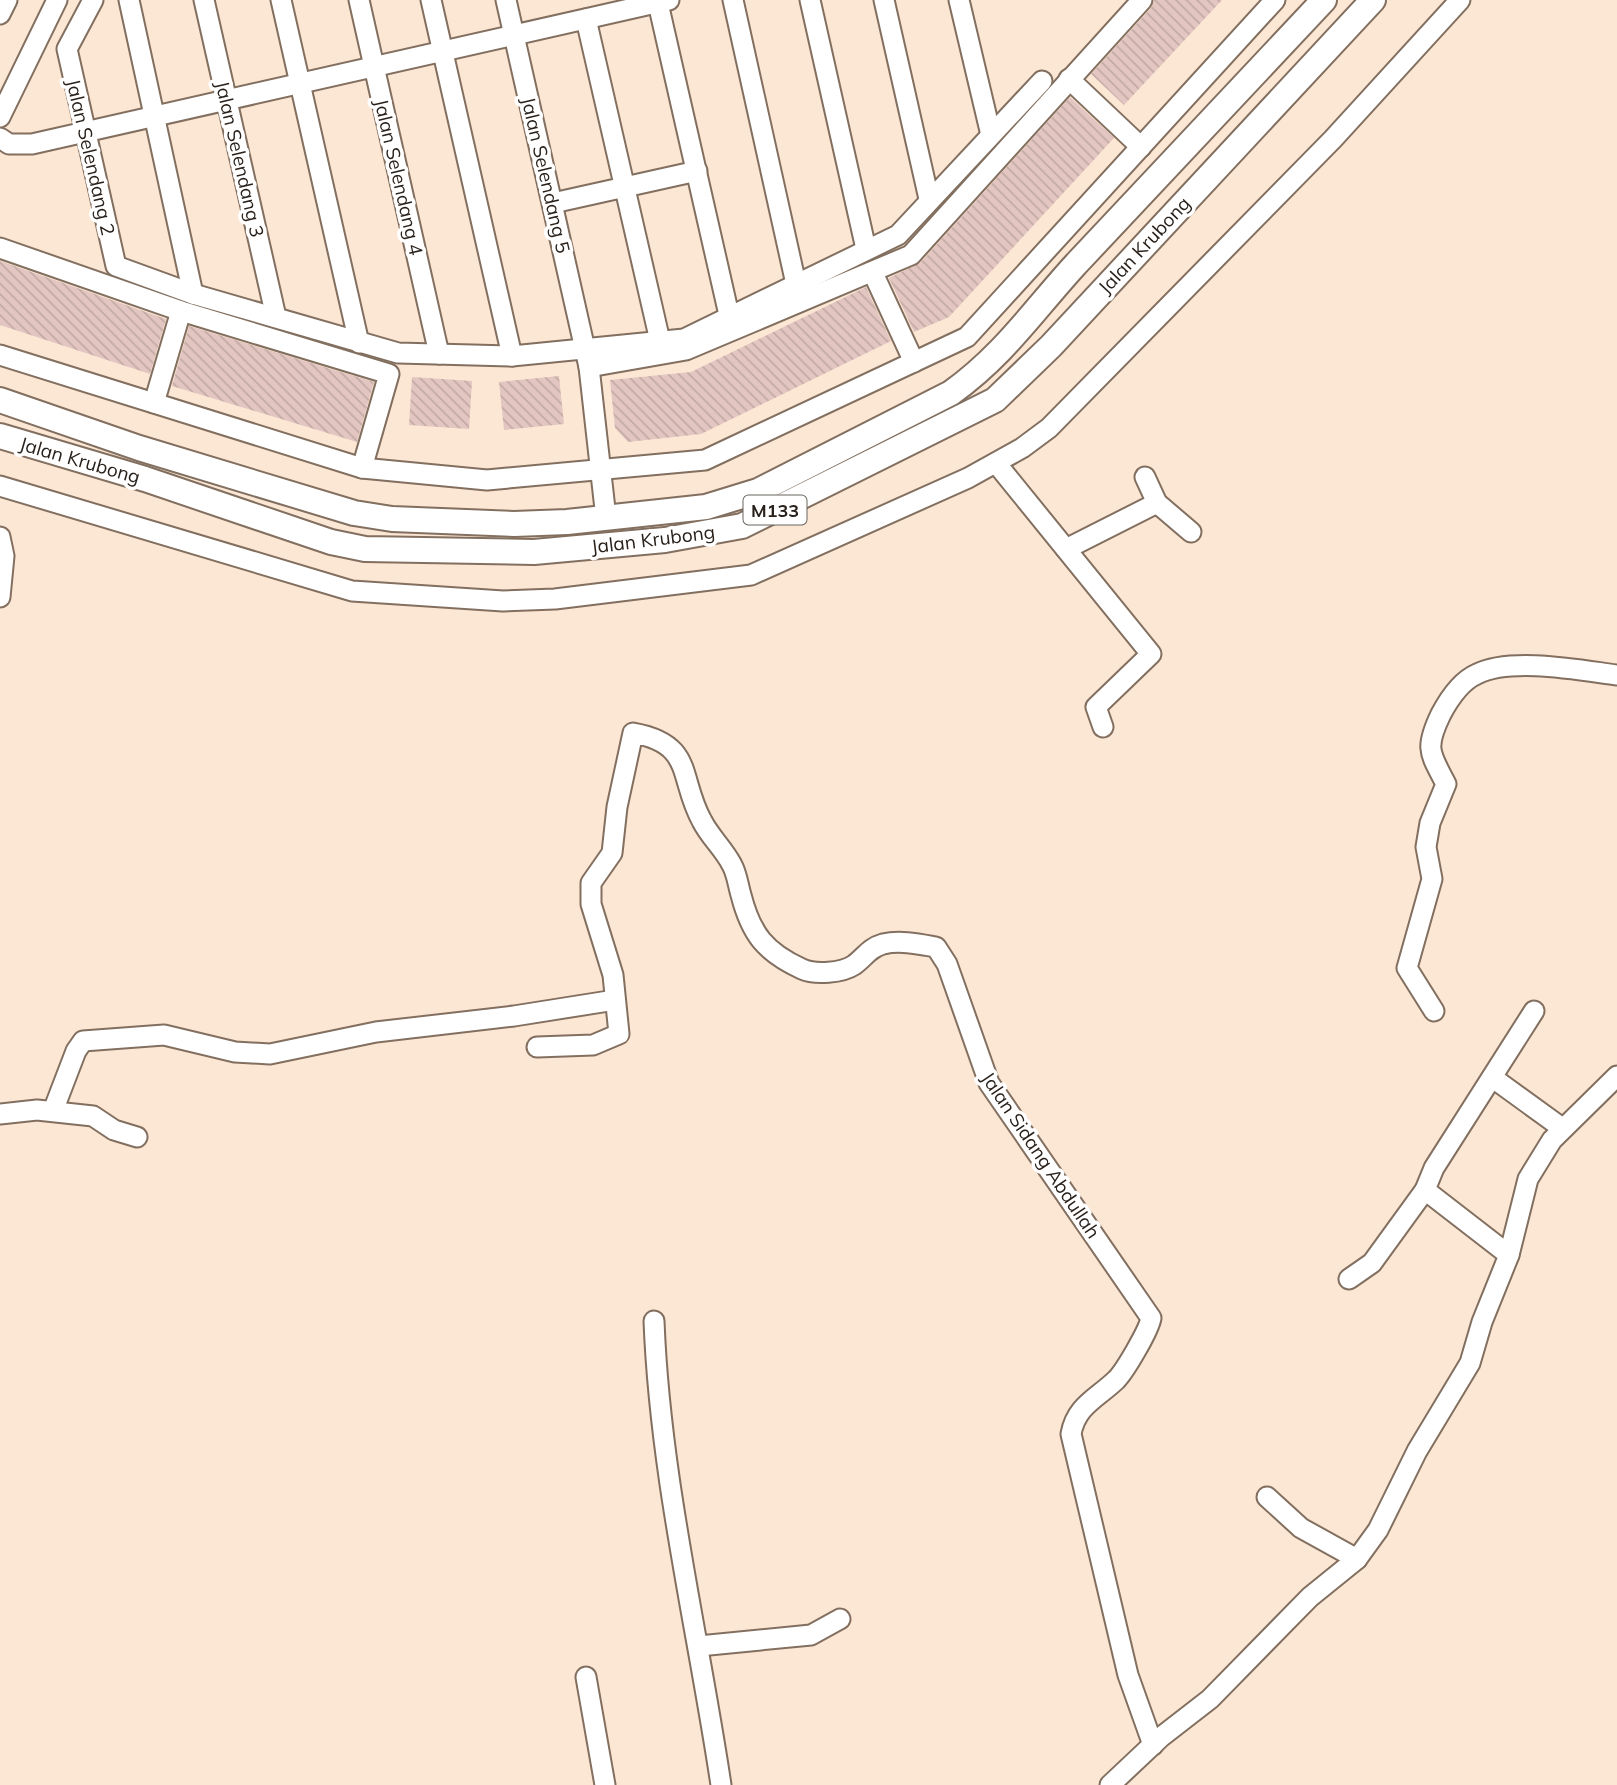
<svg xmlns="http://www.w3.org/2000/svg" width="1617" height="1785" viewBox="0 0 1617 1785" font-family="Mulish,sans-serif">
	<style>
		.building { fill: url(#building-back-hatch) }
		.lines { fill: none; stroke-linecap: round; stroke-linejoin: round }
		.minor-casing { stroke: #826f5f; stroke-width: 23 }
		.major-casing { stroke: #826f5f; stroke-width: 28 }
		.minor { stroke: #fff; stroke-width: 19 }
		.major { stroke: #fff; stroke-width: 24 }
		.labels { text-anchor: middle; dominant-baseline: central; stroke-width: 7; stroke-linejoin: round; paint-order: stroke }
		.shield { fill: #fff; stroke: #69645f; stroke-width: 2 }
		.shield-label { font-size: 18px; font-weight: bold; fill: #29211b }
		.street-label { font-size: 19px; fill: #29211b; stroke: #fff }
	</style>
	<defs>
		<pattern id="building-back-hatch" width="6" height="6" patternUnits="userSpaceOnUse" patternTransform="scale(1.75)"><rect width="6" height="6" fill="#e3c6c1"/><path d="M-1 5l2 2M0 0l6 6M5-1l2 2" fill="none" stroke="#c3aaa5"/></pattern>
	</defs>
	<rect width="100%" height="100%" fill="#fce6d4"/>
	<g class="building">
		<path d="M1154 0H1222L1124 105 1091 74 1151 8Z"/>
		<path d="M1070 97 1114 138 949 317 914 332 889 278 920 263Z"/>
		<path d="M0 261 166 319 150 374 0 325Z"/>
		<path d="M866 287 891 341 701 434 628 442 615 428 610 380 691 372Z"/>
		<path d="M189 326 374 382 357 442 172 386Z"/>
		<path d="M559 376 564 424 504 430 499 382Z"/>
		<path d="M412 377 472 381 469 429 409 425Z"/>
	</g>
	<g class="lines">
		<defs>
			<g id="minor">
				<path d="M93 0 67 49 116 266 193 294 398 353 512 356 684 339 898 235 1042 81"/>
				<path d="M129 0 193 294"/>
				<path d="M204 0 276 317"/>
				<path d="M281 0 359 343"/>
				<path d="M359 0 439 354"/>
				<path d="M431 0 512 356"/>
				<path d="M506 0 589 367 606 518"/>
				<path d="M733 0 796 284"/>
				<path d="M810 0 866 249"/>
				<path d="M884 0 929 199"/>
				<path d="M959 0 991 135"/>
				<path d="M658 3 729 315"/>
				<path d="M0 14 7 0"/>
				<path d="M586 19 660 341"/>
				<path d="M1069 79 1141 147"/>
				<path d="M0 117 57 0"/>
				<path d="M0 138 9 144H32L669 0"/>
				<path d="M553 203 697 171"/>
				<path d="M0 248 181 311 389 374 362 468"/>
				<path d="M873 273 914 362"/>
				<path d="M0 355 362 468 487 480 705 460 967 337 1275 0"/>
				<path d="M589 367 686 350 911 255 1142 0"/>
				<path d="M154 403 181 311"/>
				<path d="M996 463 1151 654 1096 707 1103 727"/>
				<path d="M1145 477 1157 503 1191 532"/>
				<path d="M0 486 352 591 503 601 555 599 751 575 968 478 1022 448 1049 428 1333 139 1460 0"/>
				<path d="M0 537 4 556 0 597"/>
				<path d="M1066 549 1157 503"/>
				<path d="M1434 1011 1407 968 1432 879 1426 847 1430 823 1446 784C1430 753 1424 749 1441 714 1449 699 1461 681 1477 674 1511 657 1579 670 1617 675"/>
				<path d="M537 1047 593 1045 619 1034 613 975 591 904V883L612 853 617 807 633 733C695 744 678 778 702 821 710 837 724 849 732 865 737 874 738 885 741 895 751 934 765 952 802 969 815 975 842 973 854 965 865 957 869 948 883 944 900 940 919 944 936 947L947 964 989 1083 1151 1318C1149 1330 1125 1371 1116 1380 1096 1399 1076 1406 1071 1434L1128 1675 1153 1745"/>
				<path d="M1493 1078 1562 1128"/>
				<path d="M53 1111 76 1051 83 1041 164 1035 235 1052 270 1054 376 1032 514 1016 615 1000"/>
				<path d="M0 1114 37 1110 93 1116 114 1130 137 1137"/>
				<path d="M1509 1255 1425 1190 1434 1168 1534 1011"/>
				<path d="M1349 1279 1372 1263 1425 1190"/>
				<path d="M654 1321C660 1477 698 1631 721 1785"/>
				<path d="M1267 1497 1301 1528 1357 1559"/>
				<path d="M699 1646 811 1635 840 1619"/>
				<path d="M586 1677 605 1785"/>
				<path d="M1110 1785 1161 1737 1210 1699 1310 1597 1357 1559 1378 1530 1417 1451 1470 1363 1482 1322 1509 1255 1528 1179 1552 1140 1617 1076"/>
			</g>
			<g id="major">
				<path d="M0 400 139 448 354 513 392 519 514 524 567 522 706 507 758 491 951 393C1004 355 1033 311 1076 264 1159 176 1242 88 1324 0"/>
				<path d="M0 436 145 479 331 542 365 549 534 552 665 540 742 526 995 400 1051 346 1373 0"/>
			</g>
		</defs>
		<use href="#minor" class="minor-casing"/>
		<use href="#major" class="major-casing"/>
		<use href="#minor" class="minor"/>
		<use href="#major" class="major"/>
	</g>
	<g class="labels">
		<rect class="shield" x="743.5" y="495.5" width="63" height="29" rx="5"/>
		<g class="shield-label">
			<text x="775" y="510">M133</text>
		</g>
		<g class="street-label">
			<text transform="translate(91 157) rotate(77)">Jalan Selendang 2</text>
			<text transform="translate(240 159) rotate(77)">Jalan Selendang 3</text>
			<text transform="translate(546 175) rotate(77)">Jalan Selendang 5</text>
			<text transform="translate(399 177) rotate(77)">Jalan Selendang 4</text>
			<text transform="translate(1144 245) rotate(-47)">Jalan Krubong</text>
			<text transform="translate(80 460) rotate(16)">Jalan Krubong</text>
			<text transform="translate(653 539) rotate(-7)">Jalan Krubong</text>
			<text transform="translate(1041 1155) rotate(56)">Jalan Sidang Abdullah</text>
		</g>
	</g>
</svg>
